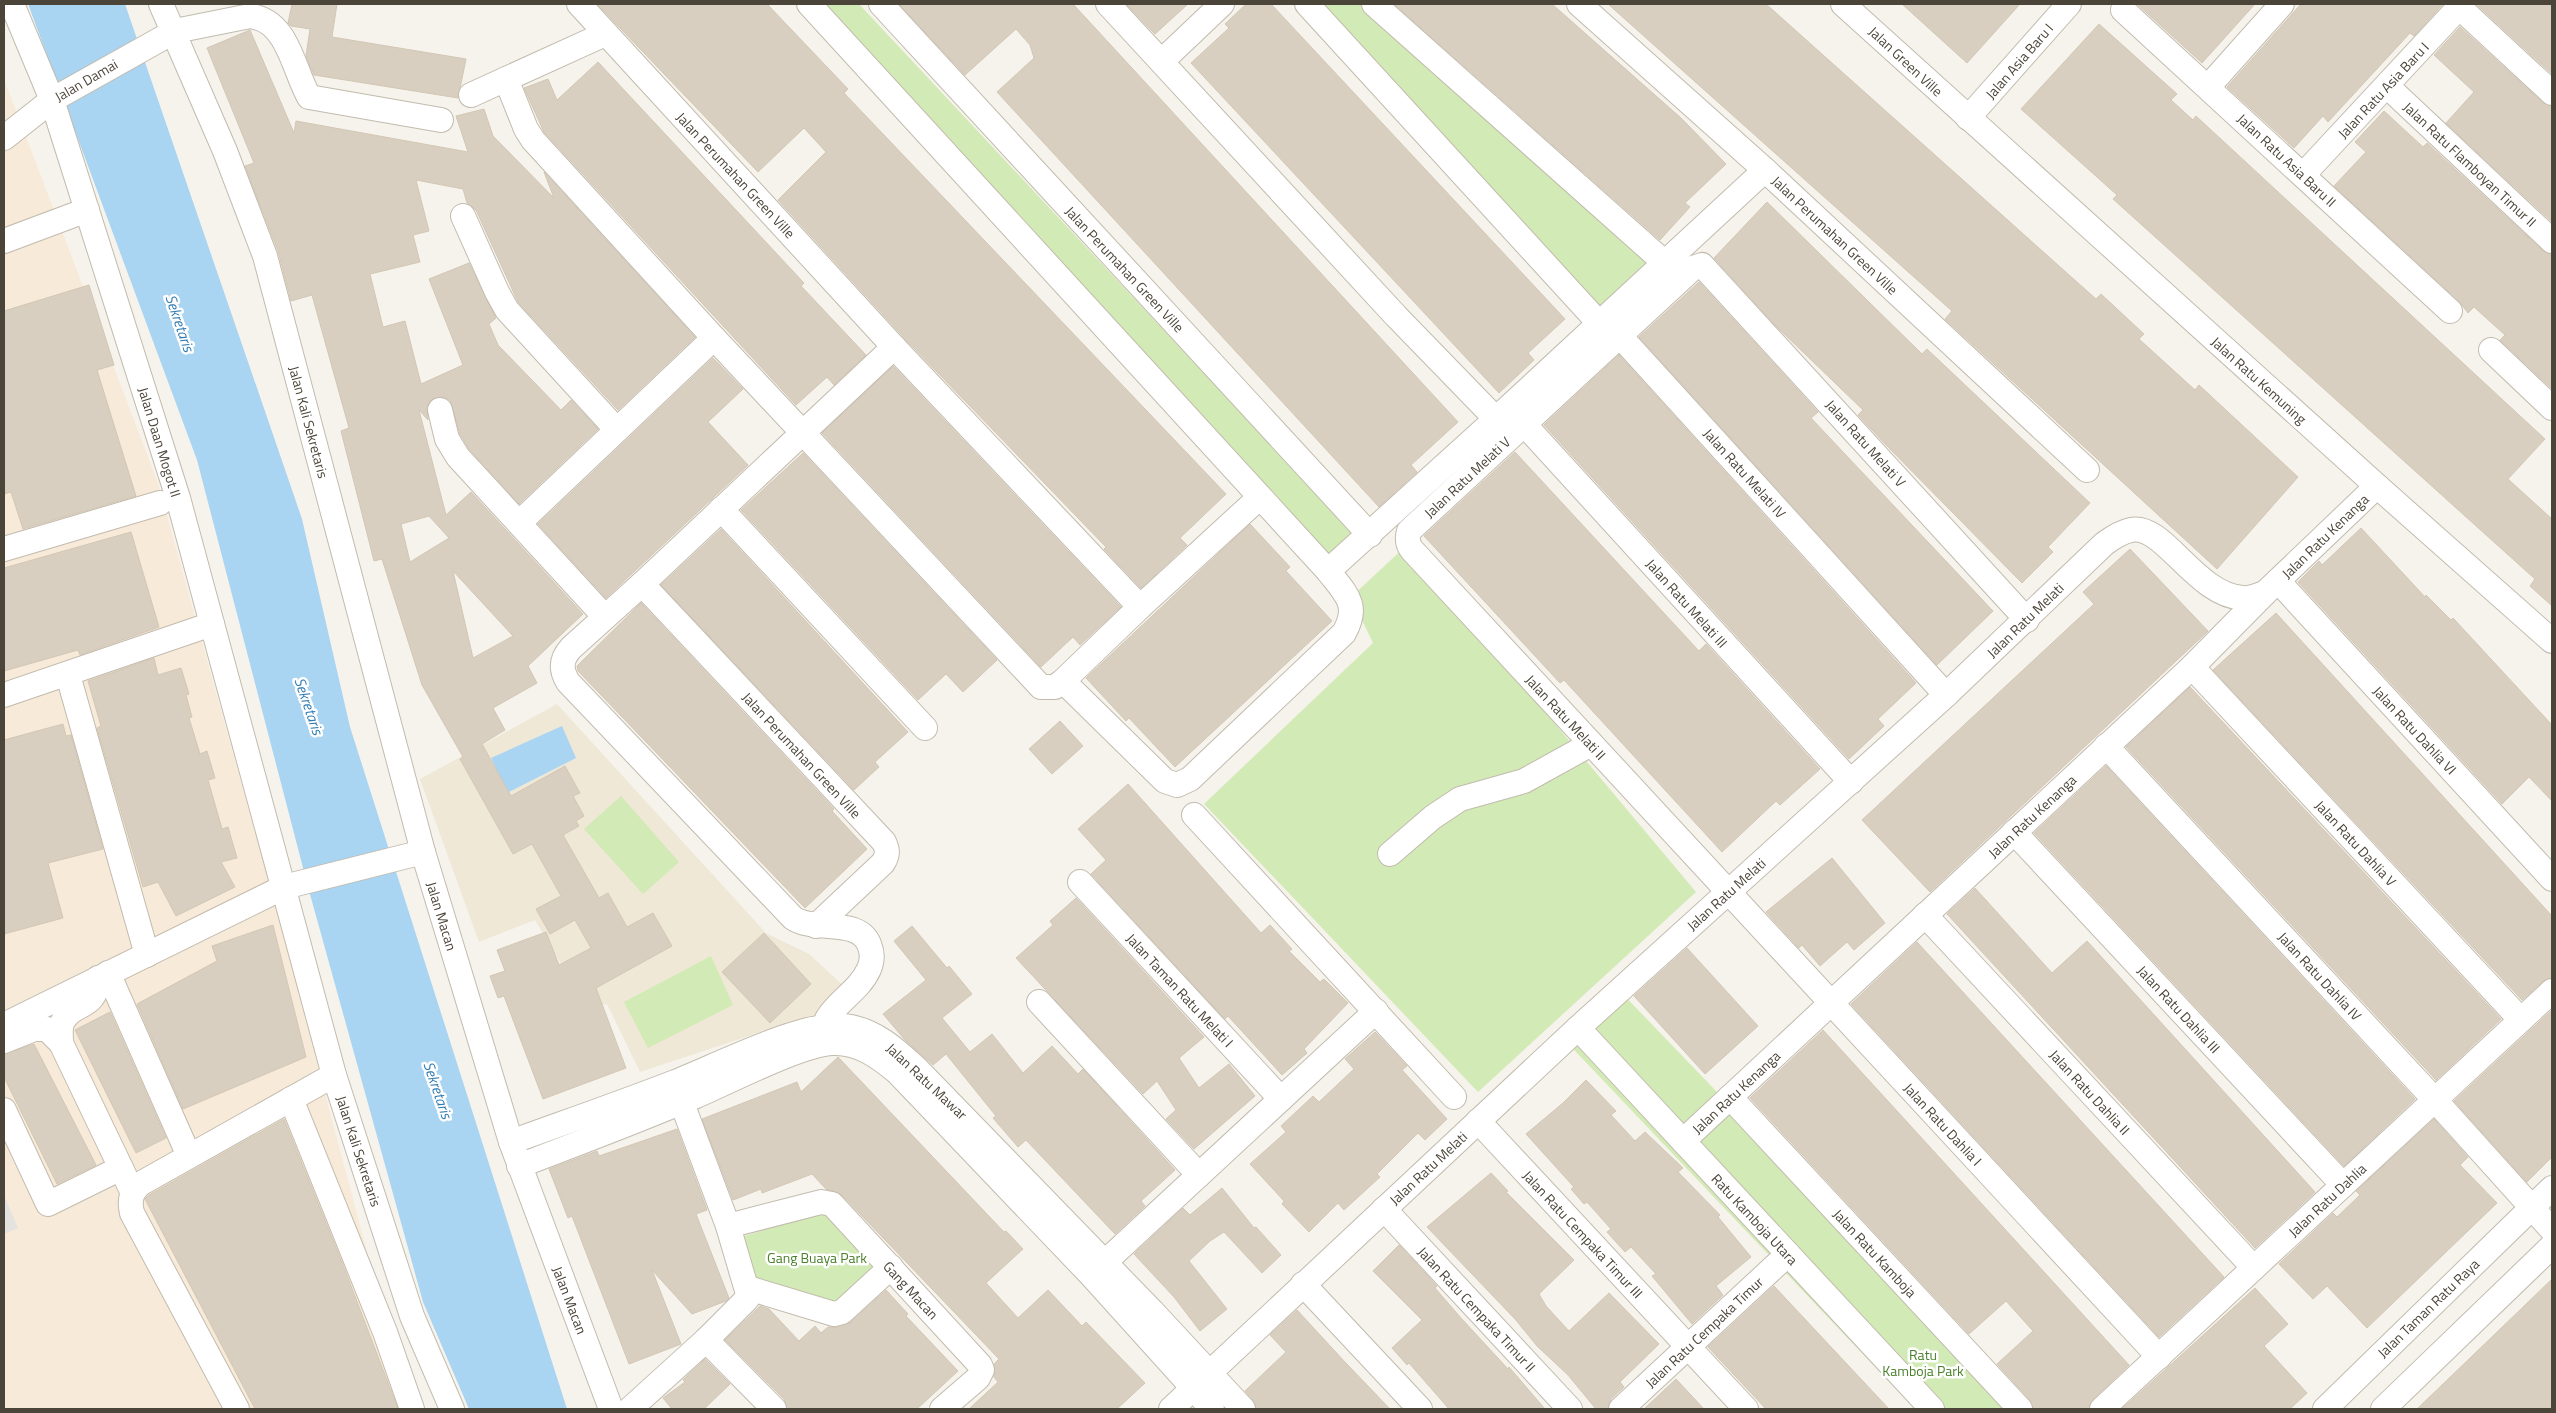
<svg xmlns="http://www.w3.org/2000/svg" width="2556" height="1413" viewBox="0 0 2556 1413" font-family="'Titillium Web',sans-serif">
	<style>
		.commercial { fill: #f7ead8 }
		.education { fill: #efe8d6 }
		.green { fill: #d2eab5 }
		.parking { fill: #e5e3e0 }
		.water { fill: #a9d4f2 }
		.building { fill: #d8cfc1; stroke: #d3c7b4; fill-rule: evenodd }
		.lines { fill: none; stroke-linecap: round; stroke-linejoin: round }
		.minor-casing { stroke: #c2bbae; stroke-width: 26 }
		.minor { stroke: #fff; stroke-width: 24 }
		.labels { text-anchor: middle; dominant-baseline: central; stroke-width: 5; stroke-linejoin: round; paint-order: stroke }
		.street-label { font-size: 14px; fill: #4b4439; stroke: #fff }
		.park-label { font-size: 14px; fill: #4a7f2a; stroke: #fff }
		.water-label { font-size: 15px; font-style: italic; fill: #2e7ab2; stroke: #fff }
	</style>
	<rect width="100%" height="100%" fill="#f6f3ec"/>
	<path class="commercial" d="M4 79 158 483 278 916 384 1316 423 1409H4Z"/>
	<path class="education" d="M557 704 766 933 809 954 846 988 837 1007 640 1072 607 1004 587 1008 535 920 479 942 420 779Z"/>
	<g class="green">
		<path d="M814 4H859L1369 550 1336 579Z"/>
		<path d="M1307 4H1372L1654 262 1595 316Z"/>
		<path d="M1406 546 1696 892 1478 1092 1204 804 1373 643 1351 597Z"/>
		<path d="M621 796 679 862 643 894 584 829Z"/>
		<path d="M711 956 733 1005 648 1048 624 1002Z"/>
		<path d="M1615 986 2022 1409H1915L1560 1035Z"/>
		<path d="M828 1211 882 1266 830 1306 773 1283 757 1280 741 1237Z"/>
	</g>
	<path class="parking" d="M4 1195 18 1228 4 1234Z"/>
	<g class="water">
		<path d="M28 4H125L302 519 350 727 567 1409H469L423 1302 308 887 197 460Z"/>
		<path d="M562 726 576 758 507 793 491 758Z"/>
	</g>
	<g class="building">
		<path d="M292 4H337L332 37 466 59 458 98 314 75 306 56 310 29 291 26 288 23Z"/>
		<path d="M597 4H767L848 89 844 93 1226 494 1180 538 1187 545 1141 588 1104 549 1106 547 909 343 778 200 826 152 804 128 758 172Z"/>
		<path d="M899 4H1073L1458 422 1411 465 1417 472 1379 507 997 92 1034 58 1030 45 1016 29 965 75Z"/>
		<path d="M1126 4H1188L1155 34Z"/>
		<path d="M1246 4H1271L1565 319 1528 353 1534 360 1499 393 1191 63 1229 28 1225 24Z"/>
		<path d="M1394 4H1552L1681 118 1726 164 1685 203 1690 207 1660 240Z"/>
		<path d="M1608 4H1766L2096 299 2101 294 2144 334 2139 339 2195 390 2199 385 2298 477 2217 569 1945 319 1952 311Z"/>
		<path d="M1902 4H2020L1967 63Z"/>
		<path d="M2137 4H2255L2202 63Z"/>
		<path d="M2301 4H2443L2414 36 2410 33 2328 122 2323 116 2294 148 2227 87Z"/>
		<path d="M2476 4H2552V74Z"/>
		<path d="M2099 24 2177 94 2171 100 2193 120 2196 116 2545 439 2508 479 2552 519V606L2530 586 2535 579 2113 199 2117 195 2021 109Z"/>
		<path d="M2460 27 2543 103 2552 106V222L2446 123 2474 92 2434 55Z"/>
		<path d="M250 30 294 133 296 121 468 152 456 116 484 109 493 136 554 198 544 172 695 337 618 410 518 302 476 210 467 203 463 189 416 180 429 231 413 235 420 262 370 274 383 327 405 321 421 384 463 365 429 279 469 263 496 318 489 324 498 345 561 410 571 400 598 429 519 504 469 449 460 434 450 400 443 397 431 400 427 407 428 420 419 410 446 515 471 492 583 614 528 666 537 683 493 708 505 730 482 744 511 796 565 766 580 793 573 796 584 816 576 821 579 826 563 835 599 898 608 893 627 927 653 913 672 946 596 988 626 1068 543 1099 504 996 498 998 490 976 505 971 497 950 546 932 559 965 591 948 575 920 550 934 536 909 561 896 532 844 513 854 460 759 463 757 422 685 382 559 374 561 341 431 349 428 312 295 291 301 278 251 245 166 254 163 207 48ZM429 516 449 538 410 562 401 524ZM453 571 513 636 473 658Z"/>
		<path d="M598 62 804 283 801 286 866 355 834 385 827 377 796 405 544 132 524 88 548 79 557 100Z"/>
		<path d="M2384 111 2423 147 2427 143 2543 251 2552 254V389L2500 340 2505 335 2474 307 2468 313 2459 301 2334 186 2366 152 2355 142Z"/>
		<path d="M1767 202 1922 354 1927 349 2090 503 2048 547 2053 552 2022 583 1888 447 1858 415 1863 410 1776 326 1714 258Z"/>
		<path d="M1699 282 1818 412 1811 418 1993 611 1937 665 1639 337Z"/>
		<path d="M89 285 114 365 97 370 136 496 23 529 11 492 4 494V311Z"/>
		<path d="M1619 355 1916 683 1878 719 1884 726 1849 759 1544 425Z"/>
		<path d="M713 358 743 389 708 422 748 465 606 598 538 524Z"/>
		<path d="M893 366 1121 607 1080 645 1073 637 1041 667 822 433Z"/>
		<path d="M1515 452 1699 651 1706 644 1820 769 1780 805 1776 801 1722 852 1564 680 1560 683 1424 536Z"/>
		<path d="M803 453 997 660 963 692 946 674 918 700 741 510Z"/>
		<path d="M1250 524 1290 567 1286 571 1332 621 1175 767 1129 718 1126 721 1086 678Z"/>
		<path d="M2361 528 2425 597 2426 595 2451 620 2453 618 2552 725V801L2529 777 2502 804 2298 582 2319 561 2322 565Z"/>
		<path d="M721 529 908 732 875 762 879 767 854 790 661 585Z"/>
		<path d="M131 532 159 627 80 655 78 650 4 671V568Z"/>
		<path d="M2130 549 2208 631 1930 892 1862 820 2094 604 2083 592Z"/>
		<path d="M641 603 834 809 832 811 867 849 805 908 578 671 577 666Z"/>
		<path d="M2276 613 2552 916V978L2543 981 2522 1000 2213 670Z"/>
		<path d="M154 658 158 675 181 668 189 694 186 695 192 717 189 718 200 754 207 751 215 778 208 780 222 829 228 827 237 858 221 862 235 887 176 916 158 882 143 887 97 728 101 726 88 681Z"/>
		<path d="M2190 687 2501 1019 2436 1080 2126 747Z"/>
		<path d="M1060 721 1083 746 1052 774 1029 749Z"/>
		<path d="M63 724 66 736 71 735 103 849 48 863 63 918 4 934V740Z"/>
		<path d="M2106 766 2415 1099 2344 1166 2034 833Z"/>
		<path d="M1128 784 1261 933 1270 925 1292 949 1289 951 1320 982 1324 979 1348 1003 1304 1049 1307 1053 1282 1075 1228 1016 1225 1019 1091 874 1106 860 1078 829Z"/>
		<path d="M1832 858 1885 923 1854 950 1847 942 1820 966 1802 945 1799 948 1766 912Z"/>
		<path d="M1975 888 2052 973 2087 941 2315 1192 2255 1248 1947 914Z"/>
		<path d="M1076 898 1204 1037 1179 1058 1199 1088 1229 1064 1255 1096 1194 1149 1166 1119 1176 1110 1157 1081 1143 1094 1016 958 1053 925 1050 921Z"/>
		<path d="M273 925 306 1057 183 1109 137 1004 217 961 212 946Z"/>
		<path d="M912 926 947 968 949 966 972 994 942 1018 970 1052 992 1034 1023 1073 1052 1046 1078 1074 1083 1069 1175 1170 1141 1201 1145 1206 1115 1234 1026 1140 1018 1147 993 1118 996 1116 946 1054 933 1065 905 1040 883 1014 926 980 894 941Z"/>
		<path d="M764 933 811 984 770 1023 722 972Z"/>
		<path d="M1917 942 2224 1277 2159 1337 1851 1004Z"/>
		<path d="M1687 948 1758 1026 1705 1074 1634 996Z"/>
		<path d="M2552 1010V1157L2527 1182 2454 1101Z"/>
		<path d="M110 1012 166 1138 136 1153 75 1030Z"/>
		<path d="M1823 1030 2129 1365 2093 1399 2089 1409H2033L2030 1400 1997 1364 2033 1331 2006 1301 1969 1334 1750 1098Z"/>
		<path d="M1375 1032 1407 1066 1402 1070 1447 1119 1425 1140 1418 1133 1377 1174 1380 1177 1344 1210 1338 1203 1309 1232 1282 1204 1284 1201 1250 1164 1286 1132 1281 1126 1313 1096 1319 1102 1354 1069 1345 1059Z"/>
		<path d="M34 1044 96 1165 57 1184 4 1077V1054Z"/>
		<path d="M838 1057 1004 1232 1006 1231 1023 1249 986 1283 1018 1318 1048 1290 1082 1326 1086 1322 1145 1383 1117 1409H969L998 1382 994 1377V1364L999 1359 842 1195 826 1189 812 1174 762 1193 761 1189 733 1200 702 1119 797 1082 801 1092Z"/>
		<path d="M1586 1080 1616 1111 1611 1115 1635 1141 1645 1132 1683 1168 1678 1172 1720 1215 1718 1217 1751 1257 1716 1286 1723 1295 1692 1324 1652 1276 1656 1274 1631 1247 1625 1252 1607 1232 1611 1229 1587 1202 1584 1204 1571 1189 1574 1187 1526 1134 1563 1103Z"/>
		<path d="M284 1119 343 1265 398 1409H255L145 1199 149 1195Z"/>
		<path d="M2434 1119 2468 1157 2460 1165 2497 1203 2367 1328 2327 1286 2313 1299 2279 1264 2333 1213 2337 1217 2360 1195 2356 1191Z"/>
		<path d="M677 1129 707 1210 696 1214 729 1298 726 1301 692 1314 652 1270 681 1344 629 1364 572 1216 568 1218 549 1169 597 1151 599 1156Z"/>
		<path d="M1491 1173 1508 1191 1506 1192 1574 1260 1539 1294 1546 1306 1569 1331 1609 1293 1659 1344 1620 1382 1624 1387 1611 1399 1608 1409H1596L1568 1375 1537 1346 1515 1319 1427 1227Z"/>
		<path d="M1222 1188 1254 1228 1256 1227 1281 1255 1262 1273 1224 1232 1210 1241 1189 1261 1227 1309 1200 1331 1174 1297 1134 1254 1183 1208 1190 1215Z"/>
		<path d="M1399 1245 1437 1286 1435 1288 1461 1318 1508 1369 1509 1367 1545 1409H1449L1409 1363 1407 1365 1392 1348 1422 1320 1373 1271Z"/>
		<path d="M2552 1279V1409H2417L2522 1308Z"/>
		<path d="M1774 1286 1817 1332 1889 1409H1766L1721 1361 1708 1347Z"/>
		<path d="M2255 1288 2288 1324 2264 1346 2307 1393 2290 1409H2122Z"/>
		<path d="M886 1290 908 1314 906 1316 958 1371 917 1409H787L784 1399 725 1340 760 1306 769 1309 799 1341 815 1326 821 1333 828 1327H837L851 1322Z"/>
		<path d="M1297 1310 1344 1361 1390 1409H1256L1253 1400 1245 1391 1286 1352 1270 1335Z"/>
		<path d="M705 1359 730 1384 704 1409H672L663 1398 685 1382 683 1380Z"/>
		<path d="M1676 1379 1704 1409H1644Z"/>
	</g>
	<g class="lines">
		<defs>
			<g id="minor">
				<path d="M12 4 52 100 178 498 334 1075 412 1316 452 1409"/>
				<path d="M161 4 225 151 265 256 423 852 511 1142 611 1409"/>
				<path d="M579 4 894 347 1140 607"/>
				<path d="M809 4 1328 571C1346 594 1360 605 1344 633L1190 779 1177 785 1165 781 1063 681"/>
				<path d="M881 4 1370 535"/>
				<path d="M1108 4 1396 316 1496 419"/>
				<path d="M1307 4 1599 323"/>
				<path d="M1374 4 1665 263"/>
				<path d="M1579 4 1765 170 2087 470"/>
				<path d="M1843 4 2377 486 2552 641"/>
				<path d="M2459 7 2552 93"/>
				<path d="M2123 10 2450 311"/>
				<path d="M1162 61 1222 4"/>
				<path d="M506 79 526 129 533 140 714 338 1041 687H1055L1063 681 1140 607 1260 497"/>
				<path d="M2387 86 2552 241"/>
				<path d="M2208 87 2282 4"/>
				<path d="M471 95 605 34"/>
				<path d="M1968 118 2069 4"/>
				<path d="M4 138 52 100 175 31 250 16C288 20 293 69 309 97L441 120"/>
				<path d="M2303 175 2462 4"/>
				<path d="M463 216 497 292 507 310 617 430"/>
				<path d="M4 241 87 210"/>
				<path d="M1620 336 1946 695"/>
				<path d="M2491 350 2552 408"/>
				<path d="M440 410 447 439 458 457 605 617"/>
				<path d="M1524 424 1851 782"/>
				<path d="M721 509 925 728"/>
				<path d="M519 523 714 338"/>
				<path d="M4 549 160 503"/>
				<path d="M1328 571 1496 419 1765 170"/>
				<path d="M2278 581 2552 879"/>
				<path d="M642 584 884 842C888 850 888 855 883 863L816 926"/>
				<path d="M2027 620 1702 265 1693 268 1409 531C1407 538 1407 544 1412 550L2159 1357"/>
				<path d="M2192 667 2521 1020"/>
				<path d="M68 675 147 955"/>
				<path d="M4 695 212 624"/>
				<path d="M2106 746 2435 1100 2552 1230"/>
				<path d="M1194 815 1454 1097"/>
				<path d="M2014 832 2343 1185"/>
				<path d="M1390 854 1433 817 1460 799 1524 781 1591 744"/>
				<path d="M1080 882 1281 1099"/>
				<path d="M1925 915 2254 1268"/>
				<path d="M108 973 189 1156"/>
				<path d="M1039 1002 1199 1175"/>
				<path d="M4 1025 284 887 423 852"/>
				<path d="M1578 1028 1932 1409"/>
				<path d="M4 1041 34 1029H47L61 1043 132 1191"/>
				<path d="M61 1043C61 1037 60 1028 62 1023 73 1000 96 1012 98 978"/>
				<path d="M830 1043 827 1019C838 1000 859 991 869 969 872 962 873 955 870 947 861 916 814 933 793 918L568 682C560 669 561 659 571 648L642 584 894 347"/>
				<path d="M1730 1097 2020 1409"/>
				<path d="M291 1099 385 1332 412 1409"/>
				<path d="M4 1110 48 1204 121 1168"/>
				<path d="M1478 1121 1746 1409"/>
				<path d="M1683 1141 2192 667 2265 593 2377 486"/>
				<path d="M511 1142C566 1122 621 1103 675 1082 716 1066 804 1021 844 1026 874 1029 897 1050 918 1070L1152 1311 1243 1409"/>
				<path d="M519 1166C578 1143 638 1121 696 1096 729 1082 801 1044 833 1043 859 1042 879 1057 897 1072L1091 1275 1212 1409"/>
				<path d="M1384 1209 1570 1409"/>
				<path d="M728 1226 821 1202 832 1204 980 1365 982 1370 978 1378 942 1409"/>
				<path d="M1105 1262 1376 1011"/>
				<path d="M1303 1284 1420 1409"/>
				<path d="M748 1288 834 1314 842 1312 891 1267"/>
				<path d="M706 1340 774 1409"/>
				<path d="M237 1409 132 1213C129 1200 131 1193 140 1184L334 1075"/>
				<path d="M630 1409 706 1340 747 1299 748 1294 728 1226 676 1087"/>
				<path d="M1171 1409 1578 1028 1946 695 2104 544C2112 538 2121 532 2131 530 2164 523 2195 595 2243 598 2250 599 2258 595 2265 593"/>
				<path d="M1621 1409 1788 1254"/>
				<path d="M2102 1409 2552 991"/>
				<path d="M2325 1409 2552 1188"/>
				<path d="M2383 1409 2552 1246"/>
			</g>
		</defs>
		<use href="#minor" class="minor-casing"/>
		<use href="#minor" class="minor"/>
	</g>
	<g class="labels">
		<g class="street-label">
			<text transform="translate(1906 61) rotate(43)">Jalan Green Ville</text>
			<text transform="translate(2019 61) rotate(-49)">Jalan Asia Baru I</text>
			<text transform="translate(86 80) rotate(-30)">Jalan Damai</text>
			<text transform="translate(2383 90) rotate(-47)">Jalan Ratu Asia Baru I</text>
			<text transform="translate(2287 160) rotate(43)">Jalan Ratu Asia Baru II</text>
			<text transform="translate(2470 164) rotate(43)">Jalan Ratu Flamboyan Timur II</text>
			<text transform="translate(736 175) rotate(47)">Jalan Perumahan Green Ville</text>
			<text transform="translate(1835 235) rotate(43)">Jalan Perumahan Green Ville</text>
			<text transform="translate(1125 269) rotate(47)">Jalan Perumahan Green Ville</text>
			<text transform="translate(2259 380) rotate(42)">Jalan Ratu Kemuning</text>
			<text transform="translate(309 422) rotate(75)">Jalan Kali Sekretaris</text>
			<text transform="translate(160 442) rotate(73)">Jalan Daan Mogot II</text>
			<text transform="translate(1866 443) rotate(48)">Jalan Ratu Melati V</text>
			<text transform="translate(1745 473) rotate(48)">Jalan Ratu Melati IV</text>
			<text transform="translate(1467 477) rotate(-43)">Jalan Ratu Melati V</text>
			<text transform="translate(2325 536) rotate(-44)">Jalan Ratu Kenanga</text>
			<text transform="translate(1687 603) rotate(48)">Jalan Ratu Melati III</text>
			<text transform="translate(2025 620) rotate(-44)">Jalan Ratu Melati</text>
			<text transform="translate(1566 717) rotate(47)">Jalan Ratu Melati II</text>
			<text transform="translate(2415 730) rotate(47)">Jalan Ratu Dahlia VI</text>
			<text transform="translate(802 755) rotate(47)">Jalan Perumahan Green Ville</text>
			<text transform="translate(2032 816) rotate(-43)">Jalan Ratu Kenanga</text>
			<text transform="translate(2356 843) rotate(47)">Jalan Ratu Dahlia V</text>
			<text transform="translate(1726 894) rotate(-42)">Jalan Ratu Melati</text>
			<text transform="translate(442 916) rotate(73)">Jalan Macan</text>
			<text transform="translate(2320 976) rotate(47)">Jalan Ratu Dahlia IV</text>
			<text transform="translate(1180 990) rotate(47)">Jalan Taman Ratu Melati I</text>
			<text transform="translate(2179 1009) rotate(47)">Jalan Ratu Dahlia III</text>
			<text transform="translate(927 1081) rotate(43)">Jalan Ratu Mawar</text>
			<text transform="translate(1736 1092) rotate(-43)">Jalan Ratu Kenanga</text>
			<text transform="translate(2090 1092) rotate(47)">Jalan Ratu Dahlia II</text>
			<text transform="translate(1943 1124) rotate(47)">Jalan Ratu Dahlia I</text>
			<text transform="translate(359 1151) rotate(72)">Jalan Kali Sekretaris</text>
			<text transform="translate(1428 1168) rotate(-43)">Jalan Ratu Melati</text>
			<text transform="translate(2327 1200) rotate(-43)">Jalan Ratu Dahlia</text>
			<text transform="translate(1755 1219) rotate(47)">Ratu Kamboja Utara</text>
			<text transform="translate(1583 1234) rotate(47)">Jalan Ratu Cempaka Timur III</text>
			<text transform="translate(1875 1253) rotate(47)">Jalan Ratu Kamboja</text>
			<text transform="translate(911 1290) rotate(47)">Gang Macan</text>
			<text transform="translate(570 1300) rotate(69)">Jalan Macan</text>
			<text transform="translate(2428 1308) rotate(-44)">Jalan Taman Ratu Raya</text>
			<text transform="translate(1477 1309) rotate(47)">Jalan Ratu Cempaka Timur II</text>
			<text transform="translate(1704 1332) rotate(-43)">Jalan Ratu Cempaka Timur</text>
		</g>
		<g class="park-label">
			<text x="817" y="1257">Gang Buaya Park</text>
			<text x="1923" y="1354">Ratu<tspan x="1923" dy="16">Kamboja Park</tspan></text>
		</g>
		<g class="water-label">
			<text transform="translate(180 323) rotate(71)">Sekretaris</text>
			<text transform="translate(309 706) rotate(71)">Sekretaris</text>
			<text transform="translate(438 1090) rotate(71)">Sekretaris</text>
		</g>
	</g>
	<rect width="2556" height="1413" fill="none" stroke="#4b4439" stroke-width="10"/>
</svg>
